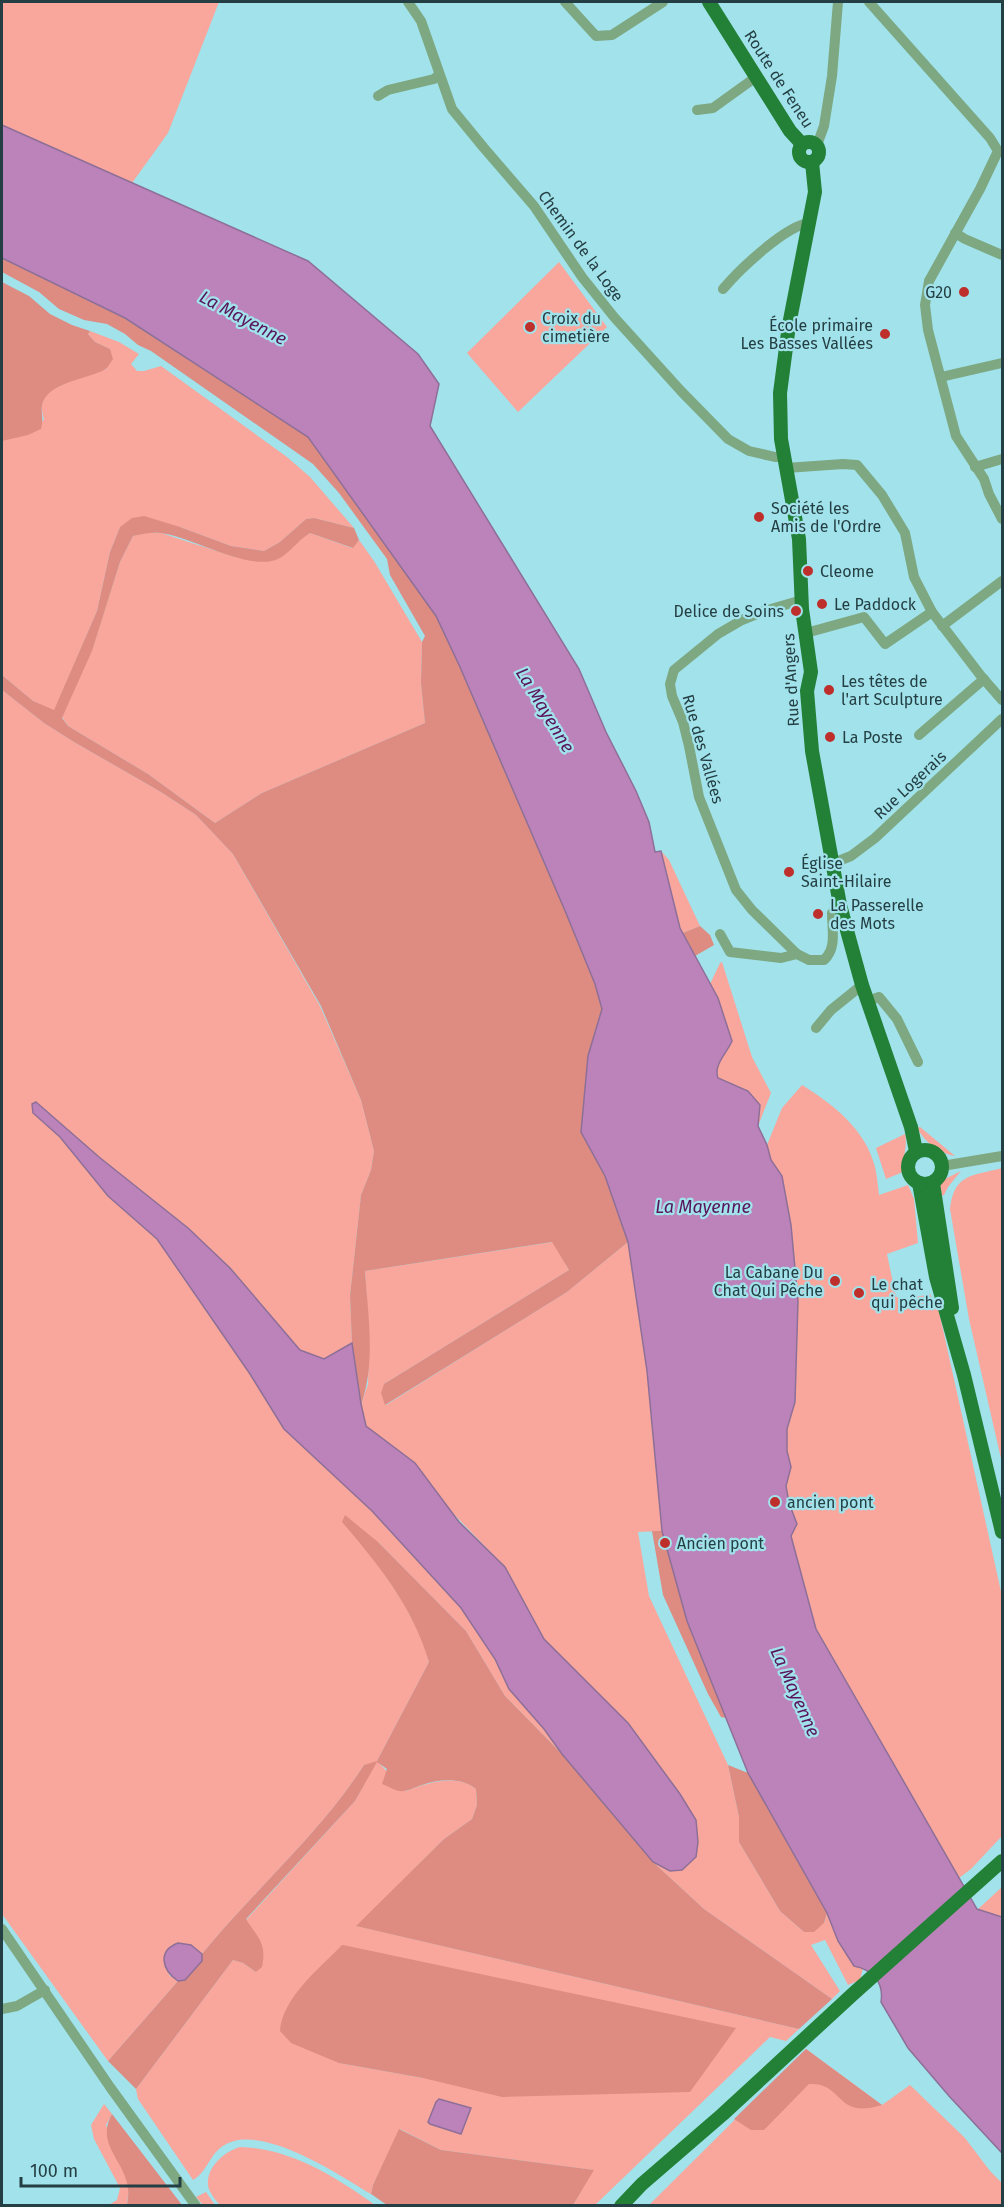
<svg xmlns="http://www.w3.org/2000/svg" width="1004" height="2207" viewBox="0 0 1004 2207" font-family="'Fira Sans',sans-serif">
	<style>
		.green { fill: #f9a79d; fill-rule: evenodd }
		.forest { fill: #de8b82 }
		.water { fill: #bc83bb; stroke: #8e6f97; stroke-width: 1.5 }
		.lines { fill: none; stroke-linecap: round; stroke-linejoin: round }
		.minor { stroke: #7da881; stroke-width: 10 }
		.major { stroke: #238037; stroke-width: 14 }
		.poi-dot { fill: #be2f2c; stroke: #a1e2eb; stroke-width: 2 }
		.labels { text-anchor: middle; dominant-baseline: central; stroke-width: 4.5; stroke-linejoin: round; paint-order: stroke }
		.street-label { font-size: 16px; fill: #243f43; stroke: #a1e2eb }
		.poi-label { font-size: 16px; fill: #243f43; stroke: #a1e2eb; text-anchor: start }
		.water-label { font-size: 18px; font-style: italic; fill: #59145b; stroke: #a1e2eb }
	</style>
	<rect width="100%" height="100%" fill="#a1e2eb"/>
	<g class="green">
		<path d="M2 2H219L168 133 132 183 2 125Z"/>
		<path d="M559 262 607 327 518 412 467 353Z"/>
		<path d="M90 331 119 342 139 354 131 364 137 371H144L161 366 287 457 310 477 354 528 314 518 306 519 280 542 264 551 231 546 180 527H120L110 552 97 611 54 711 33 701 2 675V441L44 420C42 412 40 405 45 397 54 384 91 374 106 369L110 349 95 342 88 334Z"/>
		<path d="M144 533H161L235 557 278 559 300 539 310 533 352 548 359 540 374 561 422 642 421 683 425 723 262 793 215 823 148 774 68 726 62 717 92 650 120 562 133 536Z"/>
		<path d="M2 690 44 723 74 742 161 792 196 815 233 854 320 1006 361 1100 374 1151 371 1170 361 1195 350 1296 352 1343 324 1359 300 1350 230 1268 188 1228 99 1157 33 1113 60 1137 108 1196 157 1239 250 1374 284 1429 372 1511 461 1608 495 1659 509 1689 544 1729 562 1754 505 1696 466 1631 378 1542 379 1566 403 1602 423 1640 429 1662 377 1761 406 1791C427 1783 457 1773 476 1789L477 1805 472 1819 444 1839 357 1926 799 2029 786 2041 770 2037 595 2205H573L593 2170 441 2150 400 2129 373 2185 371 2194C339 2175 260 2121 223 2146 210 2154 207 2172 193 2180L138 2099 136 2089 233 1960 243 1963 256 1972 250 1926 246 1920 355 1801 376 1762 364 1765C319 1835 254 1890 202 1954L191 1945 169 1975 178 1981 108 2061 2 1914ZM339 2063 690 2092 423 2078Z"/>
		<path d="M661 851 669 860 700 926 683 933 680 928Z"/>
		<path d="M722 962 752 1057 771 1093 758 1126 760 1105 748 1091 718 1078C713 1064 727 1053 732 1041L718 998 710 984 720 963Z"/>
		<path d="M802 1085C833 1104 866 1130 875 1167 877 1176 878 1186 879 1195L908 1185 914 1199 918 1243 887 1254 896 1297 907 1299 930 1294 938 1307 1002 1596V1836L971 1869 959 1878 816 1629 791 1536 797 1524 789 1503 786 1486 791 1467 787 1451V1429L795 1402 798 1301 791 1225 782 1176 771 1160 767 1145 782 1108Z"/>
		<path d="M920 1127 955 1156C938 1153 925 1142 917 1128Z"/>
		<path d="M905 1134C908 1147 902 1158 903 1172L886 1179 876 1148Z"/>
		<path d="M1002 1168V1463L969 1319 950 1209C954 1173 973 1176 1002 1168Z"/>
		<path d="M961 1171 948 1187 944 1195 937 1197 938 1185 945 1179Z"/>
		<path d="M553 1242 569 1270 384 1384 386 1405 567 1292 628 1242 647 1371 662 1531 638 1532 649 1596 728 1765 739 1817V1842L780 1911 804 1932 824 1923 827 1913 838 1941 854 1966 863 1968 860 1980 848 1985 825 1940 811 1945 840 1991 832 1999 704 1909 653 1862 670 1871 628 1723 544 1639 505 1567 379 1437 366 1426 361 1405 368 1384 369 1333 365 1271Z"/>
		<path d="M1002 1887V1917L977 1910Z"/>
		<path d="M806 2049 882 2105 910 2085 965 2138 990 2171 1002 2183V2205L648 2206Z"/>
		<path d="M104 2104 112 2114 106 2125 129 2185 127 2205H109L117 2200 120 2188 94 2139 91 2125Z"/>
		<path d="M240 2147C290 2148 336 2177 375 2205H220C215 2200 209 2192 208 2185 206 2167 225 2151 240 2147Z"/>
		<path d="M206 2192 215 2205H203L196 2197Z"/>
	</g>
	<g class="forest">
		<path d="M2 258 124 318 308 437 436 616 460 667 566 913 595 984 602 1010 588 1056 581 1132 605 1176 628 1242 567 1292 385 1405 381 1393 384 1384 569 1270 552 1242 365 1271C368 1315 376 1363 361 1405L352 1343 350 1296 361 1195 371 1170 374 1151 361 1100 321 1006 233 854 196 815 161 792 74 742 44 723 2 690V675L33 701 54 710 97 611 110 552 120 527 132 518 144 516 180 527 231 546 264 551 280 542 306 519 314 518 354 528 359 540 353 548 310 533C298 540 289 554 278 559 248 572 191 536 160 533 151 532 142 534 133 536L120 562 92 651 62 718 68 726 148 774 215 823 262 793 425 723 421 683 422 642 425 636 390 575 387 559 339 493 313 464 151 351 138 345 125 334 107 324 84 320 59 309 39 292 2 272Z"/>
		<path d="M2 282 29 296 50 314 72 325 90 331 88 334 95 342 110 349 113 359C110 363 108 368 104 370 89 378 55 382 45 398 38 408 45 417 41 429L28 435 2 441Z"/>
		<path d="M700 926 710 935 714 945 695 956 683 933Z"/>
		<path d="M345 1515 378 1542 466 1631 505 1696 562 1754 653 1862 704 1909 832 1999 799 2029 356 1926 444 1839 472 1819 477 1805 476 1789C462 1777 439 1779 422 1785 415 1787 407 1792 399 1791 394 1790 387 1786 382 1784L387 1769 377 1762 355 1801 246 1919C258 1938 267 1943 262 1967L256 1972 243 1963 233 1960 136 2089 108 2061 178 1981 185 1980 202 1961V1954C254 1890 319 1835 364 1765L377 1761 429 1662C413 1607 378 1564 342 1522Z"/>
		<path d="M652 1531H662L687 1621 726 1718 721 1717 708 1694 663 1595Z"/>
		<path d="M728 1765 748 1773 827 1913 824 1923 814 1932H804L780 1911 739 1842V1817Z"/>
		<path d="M342 1945H343L736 2028 690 2092 502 2097 423 2078 339 2063 291 2043 280 2031C282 1998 320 1968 342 1945Z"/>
		<path d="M806 2049 882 2105C835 2120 844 2082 809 2084L764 2130H751L734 2119Z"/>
		<path d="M112 2114 182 2205H127C137 2165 92 2150 112 2114Z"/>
		<path d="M399 2129 441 2150 594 2170 573 2205H387L371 2194 373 2185Z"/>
	</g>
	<g class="water">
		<path d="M2 125 308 261 418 354 439 384 430 426 579 669 606 732 636 791 649 822 655 852 661 851 680 928 718 998 732 1041C727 1053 713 1065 718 1078L748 1091 760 1105 758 1126 767 1145 771 1160 782 1176 791 1225 798 1301 795 1402 787 1429V1451L791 1467 786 1486 789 1503 797 1524 791 1536 816 1629 977 1909 1002 1917V2153L949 2096 908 2048 881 2002C884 1982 873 1970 854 1966L838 1941 827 1913 748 1773 687 1621 662 1531 647 1371 628 1242 605 1176 581 1132 588 1056 602 1009 595 984 566 913 460 667 436 616 308 437 125 318 2 258Z"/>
		<path d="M36 1102 99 1157 188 1228 230 1268 300 1350 324 1359 352 1343 361 1404 366 1426 415 1463 459 1522 505 1567 544 1639 628 1723 680 1794 696 1820 698 1842 696 1857 682 1870 670 1871 653 1862 562 1754 544 1729 509 1689 495 1659 461 1608 372 1511 284 1429 250 1374 157 1239 108 1196 60 1137 33 1113 32 1104Z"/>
		<path d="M178 1943 191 1945 202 1954V1961L185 1980 178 1981C162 1970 157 1951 178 1943Z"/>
		<path d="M439 2099 471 2108 461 2134 430 2124 428 2122 436 2102Z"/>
	</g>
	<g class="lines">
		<g class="minor">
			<path d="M408 2 421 21 452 109 484 148 534 206 582 277 614 317 681 391 728 439 749 451 775 457H784"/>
			<path d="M565 2 596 36 612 35 663 2"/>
			<path d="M869 2 990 138 998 151 980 189 929 281 925 305 928 330 956 436 984 479 989 494 1002 519"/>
			<path d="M378 96 388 90 434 79 439 75"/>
			<path d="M697 110 713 108 756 77"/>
			<path d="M817 145 824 126 832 76 838 2"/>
			<path d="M955 233 965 239 1002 255"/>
			<path d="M723 289C739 270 785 226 809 223"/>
			<path d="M941 377 1002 363"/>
			<path d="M975 467 1002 459"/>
			<path d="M786 468 843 464 857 465 882 495 905 533 914 577 932 612 981 676 1002 700"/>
			<path d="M802 600 764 611 742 620 718 634 674 670 670 684 672 696 683 722 689 746 699 797 736 890 752 910 797 954 809 960H824C837 948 832 930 832 913L840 905"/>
			<path d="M942 626 1002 581"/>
			<path d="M806 633 864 617 885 644 932 612"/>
			<path d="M919 735 984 679"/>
			<path d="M831 864 851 856 875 838 1002 719"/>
			<path d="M720 934 730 952 781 958 797 954"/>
			<path d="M868 1001 879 997 897 1019 918 1062"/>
			<path d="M816 1028 831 1010 862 985"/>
			<path d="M942 1166 1002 1156"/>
			<path d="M2 1929 110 2087 196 2206"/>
			<path d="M2 2009 17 2006 45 1990"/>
		</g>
		<g class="major">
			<path d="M709 2 790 131 802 144"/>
			<circle cx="809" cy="152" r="10"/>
			<path d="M812 162 815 192 789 325 780 393 781 439 799 539 802 609 811 672 807 691 812 751 840 905 862 985 911 1127 916 1151"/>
			<circle cx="925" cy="1167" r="17"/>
			<path d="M919 1183 936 1277 964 1375 1002 1532"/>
			<path d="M933 1183 952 1308"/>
			<path d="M621 2206 642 2184 723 2114 853 1994 1002 1861"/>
		</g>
	</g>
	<g class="poi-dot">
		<circle cx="964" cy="292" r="6"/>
		<circle cx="530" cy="327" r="6"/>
		<circle cx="885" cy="334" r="6"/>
		<circle cx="759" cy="517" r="6"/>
		<circle cx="808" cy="571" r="6"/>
		<circle cx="822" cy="604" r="6"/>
		<circle cx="796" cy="611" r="6"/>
		<circle cx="829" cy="690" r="6"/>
		<circle cx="830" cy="737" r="6"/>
		<circle cx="789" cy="872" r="6"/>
		<circle cx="818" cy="914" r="6"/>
		<circle cx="835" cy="1281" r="6"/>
		<circle cx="859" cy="1293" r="6"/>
		<circle cx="775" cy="1502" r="6"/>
		<circle cx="665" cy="1543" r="6"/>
	</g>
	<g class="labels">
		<g class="street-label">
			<text transform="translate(779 79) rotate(57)">Route de Feneu</text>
			<text transform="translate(581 246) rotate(54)">Chemin de la Loge</text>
			<text transform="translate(791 680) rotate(-93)">Rue d'Angers</text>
			<text transform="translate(703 749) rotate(74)">Rue des Vallées</text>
			<text transform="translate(910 785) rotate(-43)">Rue Logerais</text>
		</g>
		<g class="poi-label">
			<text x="952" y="292" text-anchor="end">G20</text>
			<text x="542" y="318">Croix du<tspan x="542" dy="18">cimetière</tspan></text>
			<text x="873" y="325" text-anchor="end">École primaire<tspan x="873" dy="18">Les Basses Vallées</tspan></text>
			<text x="771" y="508">Société les<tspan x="771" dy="18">Amis de l'Ordre</tspan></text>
			<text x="820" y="571">Cleome</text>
			<text x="834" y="604">Le Paddock</text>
			<text x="784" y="611" text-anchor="end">Delice de Soins</text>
			<text x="841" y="681">Les têtes de<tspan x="841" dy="18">l'art Sculpture</tspan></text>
			<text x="842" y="737">La Poste</text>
			<text x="801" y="863">Église<tspan x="801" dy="18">Saint-Hilaire</tspan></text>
			<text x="830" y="905">La Passerelle<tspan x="830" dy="18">des Mots</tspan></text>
			<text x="823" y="1272" text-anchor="end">La Cabane Du<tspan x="823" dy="18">Chat Qui Pêche</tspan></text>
			<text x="871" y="1284">Le chat<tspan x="871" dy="18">qui pêche</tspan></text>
			<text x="787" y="1502">ancien pont</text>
			<text x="677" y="1543">Ancien pont</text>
		</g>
		<g class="water-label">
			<text transform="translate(243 318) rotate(28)">La Mayenne</text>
			<text transform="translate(545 710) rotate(59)">La Mayenne</text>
			<text x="703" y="1207">La Mayenne</text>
			<text transform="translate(795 1692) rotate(66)">La Mayenne</text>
		</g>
	</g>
	<rect width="1004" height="2207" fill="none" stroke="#243f43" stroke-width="6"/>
	<path d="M21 2177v9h159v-9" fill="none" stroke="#243f43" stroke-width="3"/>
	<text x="30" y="2177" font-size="18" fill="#243f43" stroke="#a1e2eb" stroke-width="4.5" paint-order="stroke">100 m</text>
</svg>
